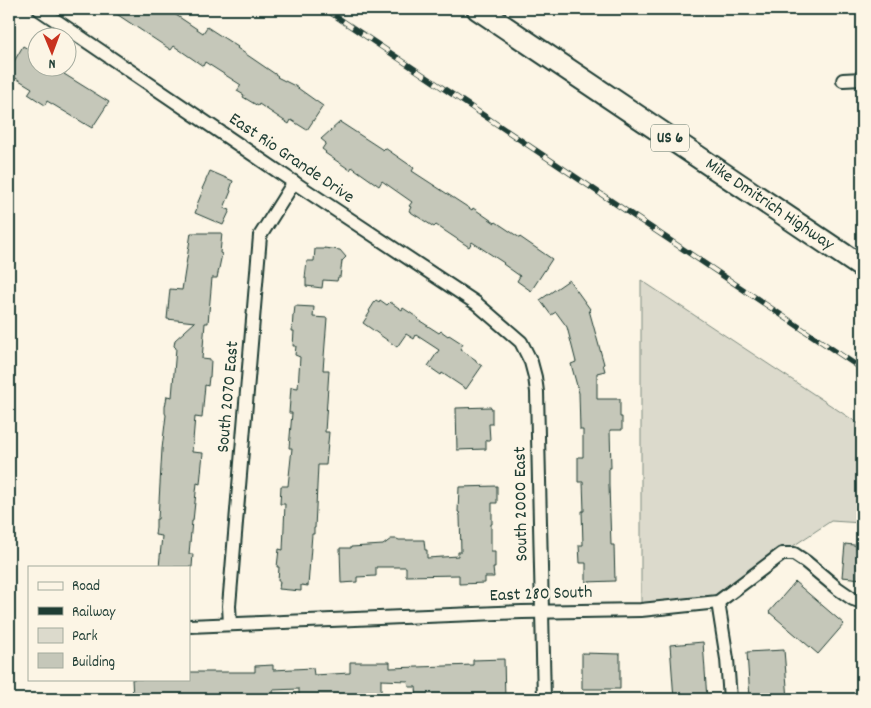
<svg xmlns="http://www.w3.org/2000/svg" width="871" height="708" viewBox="0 0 871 708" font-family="Dekko,sans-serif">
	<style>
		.green { fill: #dcdacc; stroke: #7e8c80 }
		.building { fill: #c5c7b9; stroke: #1f3d34 }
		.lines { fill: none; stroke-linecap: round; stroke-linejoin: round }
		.minor-casing { stroke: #1f3d34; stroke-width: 16 }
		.trunk-casing { stroke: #1f3d34; stroke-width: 25 }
		.minor { stroke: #fcf5e5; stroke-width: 12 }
		.trunk { stroke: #fcf5e5; stroke-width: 21 }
		.rail-casing { stroke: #1f3d34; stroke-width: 5.5 }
		.rail { stroke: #fcf5e5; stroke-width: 4; stroke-dasharray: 11; stroke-linecap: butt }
		.labels { text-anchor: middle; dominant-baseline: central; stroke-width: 4.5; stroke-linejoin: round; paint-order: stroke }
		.shield { fill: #fcf5e5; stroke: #617469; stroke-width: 1 }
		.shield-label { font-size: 16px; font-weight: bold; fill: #1f3d34 }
		.street-label { font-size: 18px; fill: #1f3d34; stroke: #fcf5e5 }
	</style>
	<rect width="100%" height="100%" fill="#fcf5e5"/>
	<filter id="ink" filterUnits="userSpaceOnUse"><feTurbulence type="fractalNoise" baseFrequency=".02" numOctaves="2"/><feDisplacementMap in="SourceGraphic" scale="10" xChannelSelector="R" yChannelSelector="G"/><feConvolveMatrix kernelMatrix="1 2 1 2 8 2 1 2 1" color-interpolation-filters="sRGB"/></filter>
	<g filter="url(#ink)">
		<path class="green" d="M641 280 862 426V523L831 521 781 554 718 602 641 610Z"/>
		<g class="building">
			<path d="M109 9H167L203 33 207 27 238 47 237 48 278 76 277 77 295 86 323 106 307 130 291 120 289 124 259 104 258 106 243 97 244 95 237 91 241 85 205 62 203 66 174 46 171 50Z"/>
			<path d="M23 46 38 55V68H68L64 74 109 102 92 128 47 101 45 105 28 94 32 88 9 74V70Z"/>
			<path d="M340 122 383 150 385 148 414 168 412 171 472 210 473 208 495 223 496 222 520 238V237L552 259 531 291 517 281 520 276 503 264 504 263 472 242 469 247 436 225 434 227 409 211 411 207 409 206 412 202 382 181 379 186 352 167 350 170 325 153 326 152 322 149 326 143 321 139Z"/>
			<path d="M210 171 233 181 230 190 231 191 224 208 230 210 223 225 195 213 197 208 196 207 203 190 202 189Z"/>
			<path d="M191 233H222L220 253 222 254 217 278H212L208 323H205L202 359 211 360 210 377H209L208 386 205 385 202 418 195 417 192 452 203 453 200 484 197 483 193 521H192L189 554H193L192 567H159L162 536 155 535 156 527V519H158L162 449 166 415 165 413V407L167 396 172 397 176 348 174 346 175 340 195 322 167 319 170 289 182 290Z"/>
			<path d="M324 248 340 250 346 257 342 261 340 277H338L337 281 323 280 322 288 306 286V278H305L307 261H314L315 249H324Z"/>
			<path d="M569 280 590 309 589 310 604 364H603L605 371 597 373V399H620V417H622V430H610L611 468H609V485L611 545H614L615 581 586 582V563H580L579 545H583L582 511H584L583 482H578V457H583V430H580L579 393 571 364 576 362 567 327 556 312 551 315 540 300Z"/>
			<path d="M376 300 379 302 380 300 387 305 390 302 402 310 403 308 418 318 417 319 439 333 441 331 448 336 449 335 463 344 460 349 476 360V362L482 366 466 389 442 373 441 375 428 366 439 350 416 335 414 339 406 334 397 347 363 323 370 312 369 311Z"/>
			<path d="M295 306 314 307 313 317 327 318 323 370H329L325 432H329L326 465H318L315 528H314V534H312L308 586 301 585V591L279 589 280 581H278L279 567H277L279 549 283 550 285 504H280L281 486H288L292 448H289L292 413H289L291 387 298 388 300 357 295 355 296 346H293L294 331H292L293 315H294Z"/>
			<path d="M490 407 492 408V424H489L490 440H486V449L457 450 456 408Z"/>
			<path d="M497 486V503H492V524H491V551H495V568H493L494 577H485V583L459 584V575L406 576V567H376V576L357 577V582L341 583 340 548H351V547L383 545 391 539H397L399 540H424L425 550H427V558L458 556V552H461L460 516 459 512H458L459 487Z"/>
			<path d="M845 544 862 546V579L842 577Z"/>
			<path d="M795 582 844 624 818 654 769 612Z"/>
			<path d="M703 642 707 699H674L670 645Z"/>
			<path d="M784 650 788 699H750L747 652Z"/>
			<path d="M582 653 620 654V689H582Z"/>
			<path d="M504 659 505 699H417L416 687H409L408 681 381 680V699H299V689L273 690 274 699H133L132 679H189V672H255V666L273 665V670L313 668 314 675 350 673V662H390V668L473 665V660Z"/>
		</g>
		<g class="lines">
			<defs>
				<g id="minor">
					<path d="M39 9 301 187 476 303 521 342 531 362 535 377 537 392 544 699"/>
					<path d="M843 80 862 79"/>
					<path d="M718 602 727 659 730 699"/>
					<path d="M230 624 229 606 260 236 294 182"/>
					<path d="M189 626 522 612 641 610 718 602 782 554H794L806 562 837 588 853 599 862 602"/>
				</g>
				<g id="trunk">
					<path id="s1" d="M478 9 862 267"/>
				</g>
			</defs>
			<use href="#minor" class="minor-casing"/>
			<use href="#trunk" class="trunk-casing"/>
			<use href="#minor" class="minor"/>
			<use href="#trunk" class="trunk"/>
			<defs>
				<path id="rail" d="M325 9 862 369"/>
			</defs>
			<use href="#rail" class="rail-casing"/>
			<use href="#rail" class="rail"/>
		</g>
	</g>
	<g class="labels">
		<rect class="shield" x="651" y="124.5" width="38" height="27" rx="4"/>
		<g class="shield-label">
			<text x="670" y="138">US 6</text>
		</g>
		<g class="street-label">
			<text transform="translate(291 159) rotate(34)">East Rio Grande Drive</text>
			<text stroke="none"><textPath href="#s1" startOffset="351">Mike Dmitrich Highway</textPath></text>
			<text transform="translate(229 397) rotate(-85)">South 2070 East</text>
			<text transform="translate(522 504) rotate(-91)">South 2000 East</text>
			<text transform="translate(541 595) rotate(-2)">East 280 South</text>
		</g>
	</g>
	<rect width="871" height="708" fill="none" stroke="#fcf5e5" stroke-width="30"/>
	<rect x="15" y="15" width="841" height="678" fill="none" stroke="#1f3d34" stroke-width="2" filter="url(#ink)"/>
	<rect x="28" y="566" width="162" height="115" fill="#fcf5e5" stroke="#a4ab9e"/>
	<rect x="38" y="582" width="25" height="8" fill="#fcf5e5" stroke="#a4ab9e"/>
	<text x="72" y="590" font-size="15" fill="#1f3d34">Road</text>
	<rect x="38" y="607" width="25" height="8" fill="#1f3d34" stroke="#a4ab9e"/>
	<text x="72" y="616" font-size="15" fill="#1f3d34">Railway</text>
	<rect x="38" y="628" width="25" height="15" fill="#dcdacc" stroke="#a4ab9e"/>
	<text x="72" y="640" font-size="15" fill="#1f3d34">Park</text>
	<rect x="38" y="653" width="25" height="15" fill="#c5c7b9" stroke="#a4ab9e"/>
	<text x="72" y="666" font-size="15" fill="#1f3d34">Building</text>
	<g transform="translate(52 52) rotate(179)"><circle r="24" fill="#fcf5e5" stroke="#a4ab9e"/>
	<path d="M0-4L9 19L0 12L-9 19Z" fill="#c8321e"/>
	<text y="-8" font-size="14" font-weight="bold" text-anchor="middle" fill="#1f3d34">N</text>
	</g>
</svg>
